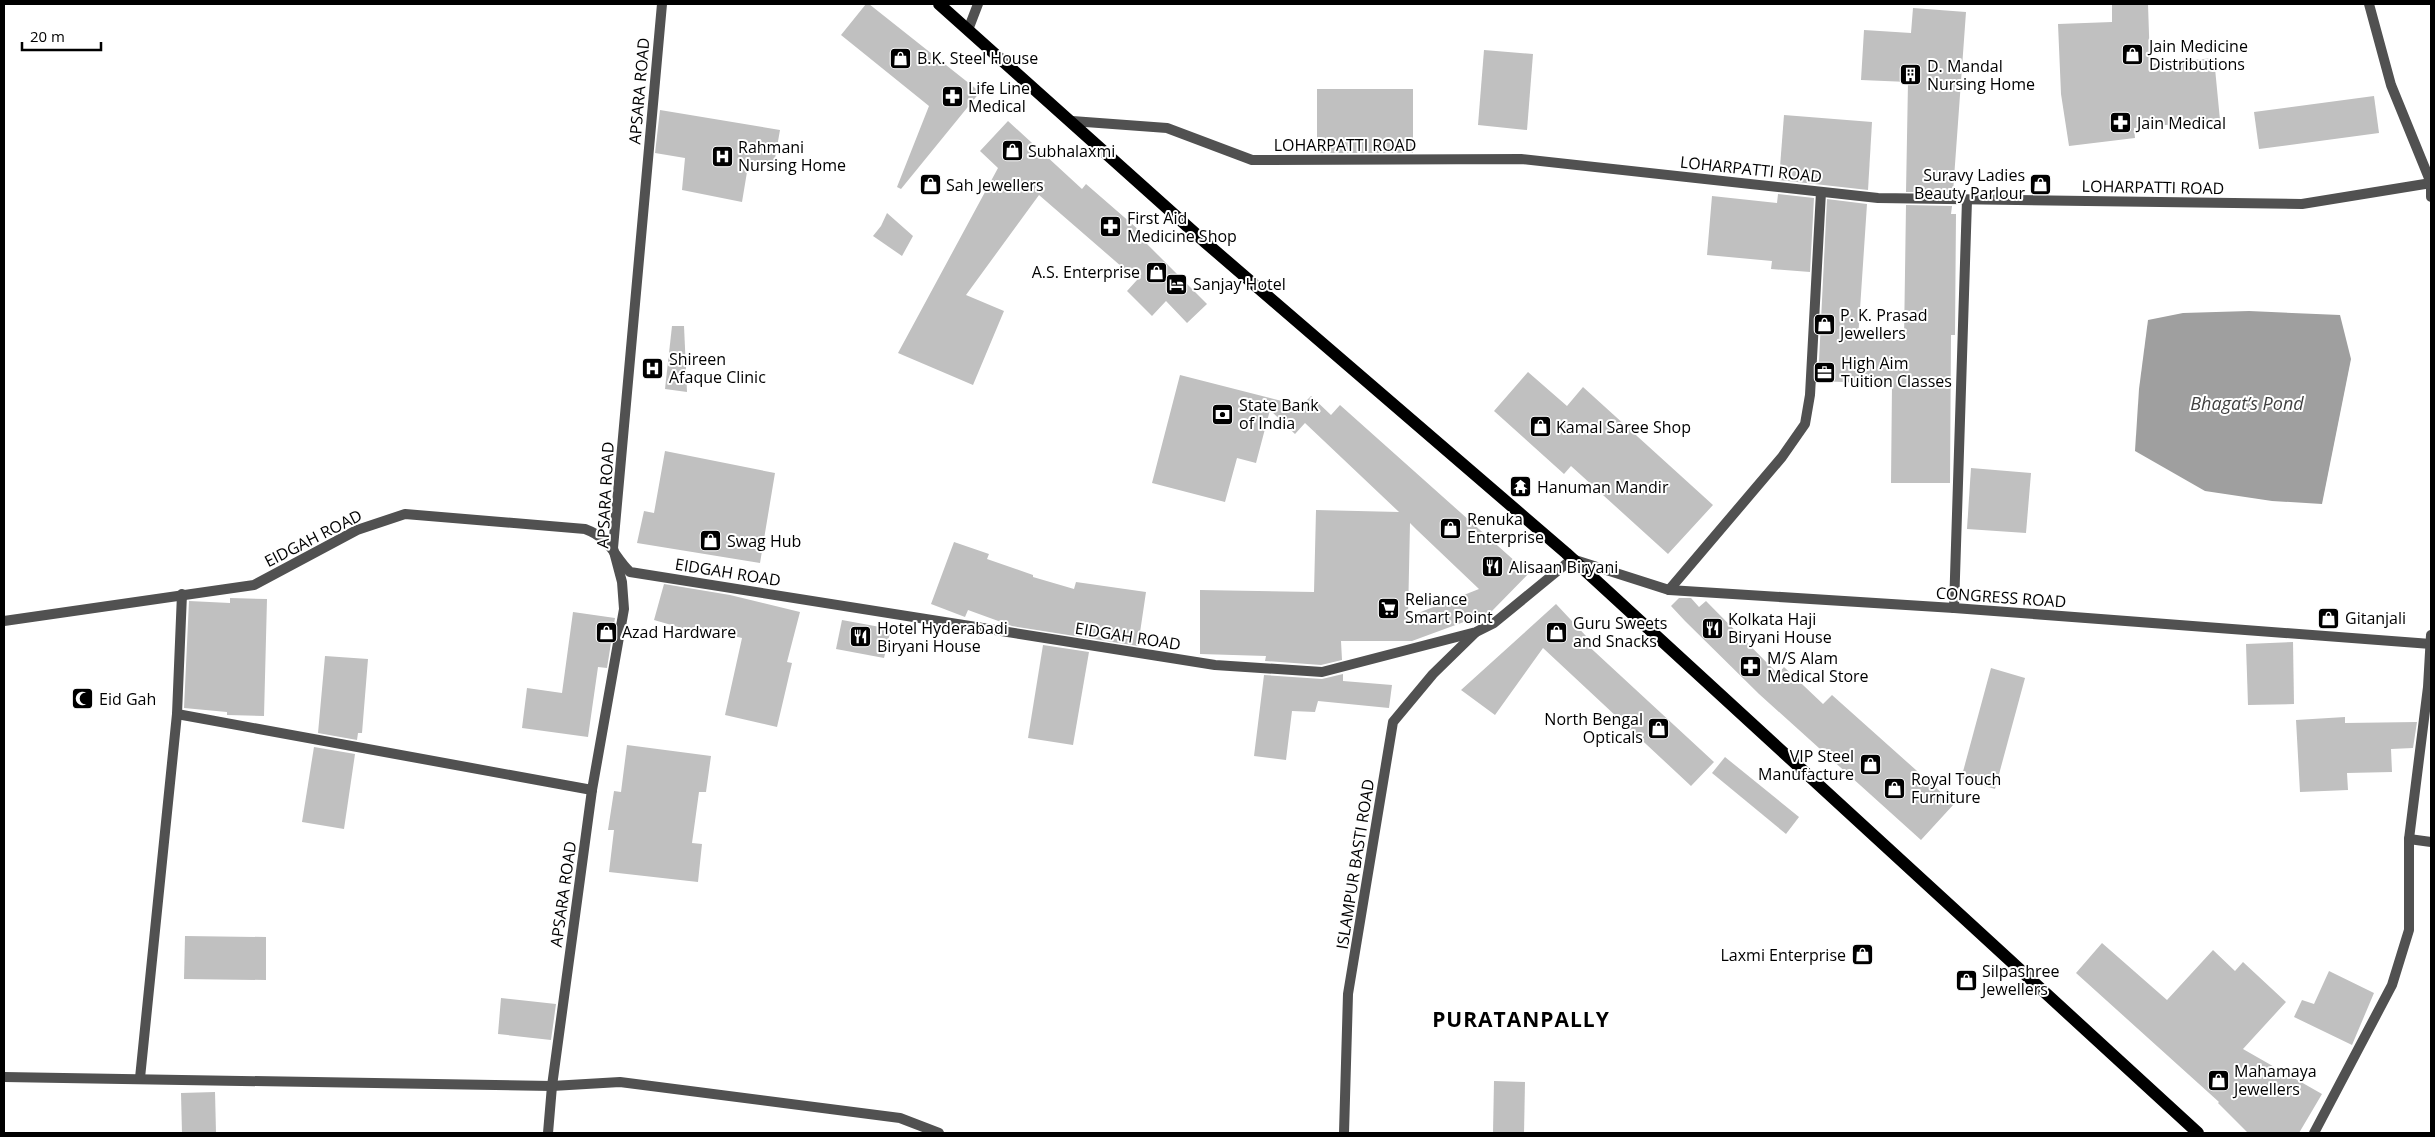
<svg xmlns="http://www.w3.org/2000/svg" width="2435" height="1137" viewBox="0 0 2435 1137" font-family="'Open Sans',sans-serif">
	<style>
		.water { fill: #9f9f9f }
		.building { fill: #c0c0c0; fill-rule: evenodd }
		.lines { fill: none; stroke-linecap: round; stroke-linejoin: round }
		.minor { stroke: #515151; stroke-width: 10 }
		.primary { stroke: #000; stroke-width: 12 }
		.labels { text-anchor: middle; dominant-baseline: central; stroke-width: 4; stroke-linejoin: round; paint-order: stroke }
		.poi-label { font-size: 16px; fill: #000; stroke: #fff; text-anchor: start }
		.street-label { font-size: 16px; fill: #000; stroke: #fff }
		.water-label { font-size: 18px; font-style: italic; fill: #404040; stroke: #fff }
		.district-label { font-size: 21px; font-weight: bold; letter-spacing: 1px; fill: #000; stroke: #fff }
	</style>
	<rect width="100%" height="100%" fill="#fff"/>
	<path class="water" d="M2249 311 2340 315 2351 359 2322 504 2272 501 2205 491 2135 451 2139 389 2148 320 2183 313Z"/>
	<g class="building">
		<path d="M866 4H869L980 92 901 189 897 187 929 106 841 35Z"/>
		<path d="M2112 4H2148L2150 64 2214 58 2220 120 2134 128 2135 138 2069 146 2061 94 2058 24 2112 22Z"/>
		<path d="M1913 8 1966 12 1953 192H1906L1908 82 1861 80 1864 30 1911 33Z"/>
		<path d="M1484 50 1533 54 1527 130 1478 125Z"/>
		<rect x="1317" y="89" width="96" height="64"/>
		<path d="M2374 96 2379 133 2259 149 2254 112Z"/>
		<path d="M660 110 780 130 774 164 749 160 742 202 682 190 685 158 655 153Z"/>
		<path d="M1784 115 1872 122 1868 190 1779 180Z"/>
		<path d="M1008 121 1082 189 1086 184 1147 237 1144 241 1207 304 1187 323 1166 301 1152 316 1127 291 1137 280 1039 195 966 295 1004 311 973 385 898 353 998 168 980 151Z"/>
		<path d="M1778 194 1814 198 1810 272 1771 269 1772 261 1707 255 1712 196 1777 203Z"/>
		<path d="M1827 199 1867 204 1858 339 1904 340 1906 205 1952 206 1951 214H1956L1955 335H1951L1950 483H1891L1892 384 1818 381Z"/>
		<path d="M887 213 913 236 902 256 873 236 881 226Z"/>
		<path d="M672 326H684L687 392 665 389Z"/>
		<path d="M1528 372 1567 406 1583 387 1713 505 1668 554 1571 466 1564 474 1494 411Z"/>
		<path d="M1180 375 1301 406 1311 396 1331 415 1340 405 1526 571 1534 568 1491 612 1412 641H1341L1342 660 1321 665 1265 661 1266 656 1200 654V590L1314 592 1316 510 1399 512 1305 423 1295 434 1270 410 1256 463 1237 458 1225 502 1152 483ZM1410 523 1417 530 1479 589 1408 617Z"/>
		<path d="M665 451 775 473 760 563 637 543 644 511 654 513Z"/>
		<path d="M1971 468 2031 473 2026 533 1967 529Z"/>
		<path d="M954 542 989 554 987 559 1033 575V577L1074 589 1076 582 1146 592 1138 646 1012 626 968 610 965 617 931 604Z"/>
		<path d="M664 584 730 595 800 612 787 662 792 663 777 727 725 715 742 638 700 628 699 633 654 620Z"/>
		<path d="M230 598 267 599 264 716 227 715V712L184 708 189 601 230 603Z"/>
		<path d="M1679 598H1691L1699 607 1706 601 1778 674 1784 667 1823 704 1832 695 1954 804 1921 840 1759 694 1685 621 1671 606Z"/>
		<path d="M1556 604 1586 636 1582 640 1714 762 1691 786 1543 648 1495 715 1461 690Z"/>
		<path d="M573 612 615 618 607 668 598 667 588 737 522 728 527 688 562 693Z"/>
		<path d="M842 620 891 629 884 658 836 649Z"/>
		<path d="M2293 642 2294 704 2248 705 2246 644Z"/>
		<path d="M1043 645 1089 652 1073 745 1028 738Z"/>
		<path d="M325 656 368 659 362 733H358L357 740 318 733Z"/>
		<path d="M1991 668 2025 678 1995 789 1961 779Z"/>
		<path d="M1343 674V681L1392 685 1389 708 1318 701 1315 712 1292 711 1286 760 1254 756 1264 675 1322 679Z"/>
		<path d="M2345 717V723L2417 722 2413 748 2391 749 2392 772 2347 773 2348 790 2300 792 2296 720Z"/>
		<path d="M627 745 711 756 706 792H699L692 843 702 844 698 882 609 872 614 830H608L614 791 621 792Z"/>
		<path d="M314 747 355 754 344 829 302 822Z"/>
		<path d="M1725 757 1799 817 1786 834 1712 773Z"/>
		<path d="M185 936 266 937V980L184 979Z"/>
		<path d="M2102 943 2167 1000 2213 950 2235 971 2243 962 2286 1002 2243 1049 2322 1094 2299 1133H2248L2218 1103 2219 1102 2076 973Z"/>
		<path d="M2329 971 2374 993 2352 1045 2294 1017 2302 1000 2314 1004Z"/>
		<path d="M501 998 556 1004 551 1040 498 1034Z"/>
		<path d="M1494 1081 1525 1082 1524 1133H1493Z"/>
		<path d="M215 1092 216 1133H182L181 1093Z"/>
	</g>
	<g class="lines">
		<g class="minor">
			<path d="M2369 4 2391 85 2431 183V197"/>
			<path d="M968 30 978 4"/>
			<path d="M1072 121 1167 128 1252 160 1521 159 1878 198 2302 204 2431 183"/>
			<path d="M1669 590 1782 457 1805 424 1810 395 1821 192"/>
			<path d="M1954 608 1967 200"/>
			<path d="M4 621 254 585 357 530 405 514 585 529C612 539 613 556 630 572L1215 665 1322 672 1476 632 1494 623 1572 559 1669 590 1954 608 2431 644"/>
			<path d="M177 714 592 790"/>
			<path d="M2409 839 2431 842"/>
			<path d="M4 1077 552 1086 620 1082 900 1118 939 1133"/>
			<path d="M140 1078 177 714 182 594"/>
			<path d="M548 1133 552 1086 592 790 624 609 622 582 613 548 662 4"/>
			<path d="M1344 1133 1348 994 1393 722 1433 674 1475 633"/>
			<path d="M2314 1133 2392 985 2409 930V839L2428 687 2431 635"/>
		</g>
		<path class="primary" d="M939 4 1206 243 1566 553 2198 1133"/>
	</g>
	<defs>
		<symbol id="shop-square" viewBox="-11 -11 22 22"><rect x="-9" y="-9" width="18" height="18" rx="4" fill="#000" stroke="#fff"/><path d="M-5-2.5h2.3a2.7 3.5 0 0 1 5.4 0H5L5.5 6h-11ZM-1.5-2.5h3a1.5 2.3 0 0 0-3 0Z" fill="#fff"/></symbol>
		<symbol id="building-square" viewBox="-11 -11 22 22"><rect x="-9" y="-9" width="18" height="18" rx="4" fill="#000" stroke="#fff"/><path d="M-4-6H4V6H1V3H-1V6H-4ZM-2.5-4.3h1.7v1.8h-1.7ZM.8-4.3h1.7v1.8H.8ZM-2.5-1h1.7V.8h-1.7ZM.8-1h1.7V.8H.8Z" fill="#fff"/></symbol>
		<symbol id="pharmacy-square" viewBox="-11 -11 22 22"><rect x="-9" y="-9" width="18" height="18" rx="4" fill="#000" stroke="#fff"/><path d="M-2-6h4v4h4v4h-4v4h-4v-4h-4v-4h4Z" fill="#fff"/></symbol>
		<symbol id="hospital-square" viewBox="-11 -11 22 22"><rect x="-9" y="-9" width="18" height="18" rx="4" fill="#000" stroke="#fff"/><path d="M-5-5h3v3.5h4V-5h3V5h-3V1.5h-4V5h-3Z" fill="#fff"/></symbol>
		<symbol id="hotel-square" viewBox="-11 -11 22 22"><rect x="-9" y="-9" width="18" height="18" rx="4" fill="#000" stroke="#fff"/><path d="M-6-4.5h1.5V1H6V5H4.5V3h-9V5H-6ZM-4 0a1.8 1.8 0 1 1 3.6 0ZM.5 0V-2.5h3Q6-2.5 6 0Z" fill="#fff"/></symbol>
		<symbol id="office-square" viewBox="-11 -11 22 22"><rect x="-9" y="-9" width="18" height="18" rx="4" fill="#000" stroke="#fff"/><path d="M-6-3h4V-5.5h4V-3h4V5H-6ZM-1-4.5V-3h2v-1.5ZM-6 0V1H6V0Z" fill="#fff"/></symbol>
		<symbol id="bank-square" viewBox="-11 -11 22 22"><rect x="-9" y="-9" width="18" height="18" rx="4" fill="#000" stroke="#fff"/><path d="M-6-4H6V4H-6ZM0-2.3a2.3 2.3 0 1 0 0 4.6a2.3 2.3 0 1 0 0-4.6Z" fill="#fff"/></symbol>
		<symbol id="temple-square" viewBox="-11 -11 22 22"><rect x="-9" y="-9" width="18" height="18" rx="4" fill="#000" stroke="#fff"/><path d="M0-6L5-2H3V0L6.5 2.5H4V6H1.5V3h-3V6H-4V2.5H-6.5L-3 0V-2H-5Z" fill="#fff"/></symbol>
		<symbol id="restaurant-square" viewBox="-11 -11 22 22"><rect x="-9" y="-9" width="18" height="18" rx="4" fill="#000" stroke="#fff"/><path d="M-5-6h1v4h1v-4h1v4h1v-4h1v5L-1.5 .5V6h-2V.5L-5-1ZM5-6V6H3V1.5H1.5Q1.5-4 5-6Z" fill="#fff"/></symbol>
		<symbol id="supermarket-square" viewBox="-11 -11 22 22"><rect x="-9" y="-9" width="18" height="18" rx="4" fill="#000" stroke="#fff"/><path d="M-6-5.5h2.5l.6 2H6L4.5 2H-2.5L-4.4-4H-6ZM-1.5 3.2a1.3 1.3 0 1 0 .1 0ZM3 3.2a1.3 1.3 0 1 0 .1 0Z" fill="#fff"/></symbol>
		<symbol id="mosque-square" viewBox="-11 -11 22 22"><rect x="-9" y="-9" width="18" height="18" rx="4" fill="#000" stroke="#fff"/><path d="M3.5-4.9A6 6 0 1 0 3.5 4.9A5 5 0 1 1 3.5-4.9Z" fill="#fff"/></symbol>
	</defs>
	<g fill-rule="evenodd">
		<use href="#shop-square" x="2120" y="42" width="25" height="25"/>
		<use href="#shop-square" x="888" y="46" width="25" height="25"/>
		<use href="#building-square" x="1898" y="62" width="25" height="25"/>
		<use href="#pharmacy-square" x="940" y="84" width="25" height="25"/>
		<use href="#pharmacy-square" x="2108" y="110" width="25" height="25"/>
		<use href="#shop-square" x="1000" y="138" width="25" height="25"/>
		<use href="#hospital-square" x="710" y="144" width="25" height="25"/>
		<use href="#shop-square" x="2028" y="172" width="25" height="25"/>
		<use href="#shop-square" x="918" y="172" width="25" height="25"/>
		<use href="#pharmacy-square" x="1098" y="214" width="25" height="25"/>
		<use href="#shop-square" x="1144" y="260" width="25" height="25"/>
		<use href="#hotel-square" x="1164" y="272" width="25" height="25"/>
		<use href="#shop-square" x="1812" y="312" width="25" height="25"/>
		<use href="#hospital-square" x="640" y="356" width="25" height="25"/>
		<use href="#office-square" x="1812" y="360" width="25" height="25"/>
		<use href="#bank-square" x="1210" y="402" width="25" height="25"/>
		<use href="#shop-square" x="1528" y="414" width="25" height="25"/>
		<use href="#temple-square" x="1508" y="474" width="25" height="25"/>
		<use href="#shop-square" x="1438" y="516" width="25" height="25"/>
		<use href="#shop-square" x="698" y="528" width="25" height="25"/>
		<use href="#restaurant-square" x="1480" y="554" width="25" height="25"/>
		<use href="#supermarket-square" x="1376" y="596" width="25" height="25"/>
		<use href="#shop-square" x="2316" y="606" width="25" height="25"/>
		<use href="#restaurant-square" x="1700" y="616" width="25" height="25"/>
		<use href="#shop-square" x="594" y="620" width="25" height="25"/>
		<use href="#shop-square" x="1544" y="620" width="25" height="25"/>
		<use href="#restaurant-square" x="848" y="624" width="25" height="25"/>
		<use href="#pharmacy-square" x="1738" y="654" width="25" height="25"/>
		<use href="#mosque-square" x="70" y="686" width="25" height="25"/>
		<use href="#shop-square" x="1646" y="716" width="25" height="25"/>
		<use href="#shop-square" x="1858" y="752" width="25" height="25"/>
		<use href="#shop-square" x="1882" y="776" width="25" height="25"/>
		<use href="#shop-square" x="1850" y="942" width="25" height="25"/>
		<use href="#shop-square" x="1954" y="968" width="25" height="25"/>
		<use href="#shop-square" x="2206" y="1068" width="25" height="25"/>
	</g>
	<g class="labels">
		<g class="poi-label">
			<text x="2149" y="46">Jain Medicine<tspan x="2149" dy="18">Distributions</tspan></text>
			<text x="917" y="58">B.K. Steel House</text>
			<text x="1927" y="66">D. Mandal<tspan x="1927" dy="18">Nursing Home</tspan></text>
			<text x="968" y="88">Life Line<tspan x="968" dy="18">Medical</tspan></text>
			<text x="2137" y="123">Jain Medical</text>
			<text x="738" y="147">Rahmani<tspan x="738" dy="18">Nursing Home</tspan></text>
			<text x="1028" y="151">Subhalaxmi</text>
			<text x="2025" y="175" text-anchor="end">Suravy Ladies<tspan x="2025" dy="18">Beauty Parlour</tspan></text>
			<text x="946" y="185">Sah Jewellers</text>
			<text x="1127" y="218">First Aid<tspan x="1127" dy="18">Medicine Shop</tspan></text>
			<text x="1140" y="272" text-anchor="end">A.S. Enterprise</text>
			<text x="1193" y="284">Sanjay Hotel</text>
			<text x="1840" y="315">P. K. Prasad<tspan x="1840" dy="18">Jewellers</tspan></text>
			<text x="669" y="359">Shireen<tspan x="669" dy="18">Afaque Clinic</tspan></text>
			<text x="1841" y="363">High Aim<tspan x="1841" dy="18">Tuition Classes</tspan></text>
			<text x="1239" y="405">State Bank<tspan x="1239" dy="18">of India</tspan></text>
			<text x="1556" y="427">Kamal Saree Shop</text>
			<text x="1537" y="487">Hanuman Mandir</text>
			<text x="1467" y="519">Renuka<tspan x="1467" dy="18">Enterprise</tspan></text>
			<text x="727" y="541">Swag Hub</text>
			<text x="1509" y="567">Alisaan Biryani</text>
			<text x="1405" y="599">Reliance<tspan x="1405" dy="18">Smart Point</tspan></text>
			<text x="2345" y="618">Gitanjali</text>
			<text x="1728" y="619">Kolkata Haji<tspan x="1728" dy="18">Biryani House</tspan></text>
			<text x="1573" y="623">Guru Sweets<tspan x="1573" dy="18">and Snacks</tspan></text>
			<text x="877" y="628">Hotel Hyderabadi<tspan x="877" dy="18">Biryani House</tspan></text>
			<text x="622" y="632">Azad Hardware</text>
			<text x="1767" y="658">M/S Alam<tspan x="1767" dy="18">Medical Store</tspan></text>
			<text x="99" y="699">Eid Gah</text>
			<text x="1643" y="719" text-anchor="end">North Bengal<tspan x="1643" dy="18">Opticals</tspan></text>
			<text x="1854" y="756" text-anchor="end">VIP Steel<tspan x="1854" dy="18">Manufacture</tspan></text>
			<text x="1911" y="779">Royal Touch<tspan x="1911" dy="18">Furniture</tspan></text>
			<text x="1846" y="955" text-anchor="end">Laxmi Enterprise</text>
			<text x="1982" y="971">Silpashree<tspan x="1982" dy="18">Jewellers</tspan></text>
			<text x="2234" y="1071">Mahamaya<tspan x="2234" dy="18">Jewellers</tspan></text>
		</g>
		<g class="street-label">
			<text transform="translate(639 91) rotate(-85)">APSARA ROAD</text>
			<text x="1345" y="145">LOHARPATTI ROAD</text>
			<text transform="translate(1751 169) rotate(6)">LOHARPATTI ROAD</text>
			<text transform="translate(2153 187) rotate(1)">LOHARPATTI ROAD</text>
			<text transform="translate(605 495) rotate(-87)">APSARA ROAD</text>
			<text transform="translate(313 538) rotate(-27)">EIDGAH ROAD</text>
			<text transform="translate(728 572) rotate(9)">EIDGAH ROAD</text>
			<text transform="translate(2001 597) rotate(4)">CONGRESS ROAD</text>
			<text transform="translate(1128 636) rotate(9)">EIDGAH ROAD</text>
			<text transform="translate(1355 864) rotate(-81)">ISLAMPUR BASTI ROAD</text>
			<text transform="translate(563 894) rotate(-82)">APSARA ROAD</text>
		</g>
		<g class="water-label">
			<text x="2247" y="403">Bhagat’s Pond</text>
		</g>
		<g class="district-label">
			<text x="1521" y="1019">PURATANPALLY</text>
		</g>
	</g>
	<rect width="2435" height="1137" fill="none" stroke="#000000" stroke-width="10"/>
	<path d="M22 42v8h79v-8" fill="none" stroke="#000000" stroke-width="2.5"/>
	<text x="30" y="42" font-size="15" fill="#000000" stroke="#ffffff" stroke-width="4" paint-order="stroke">20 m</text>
</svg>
